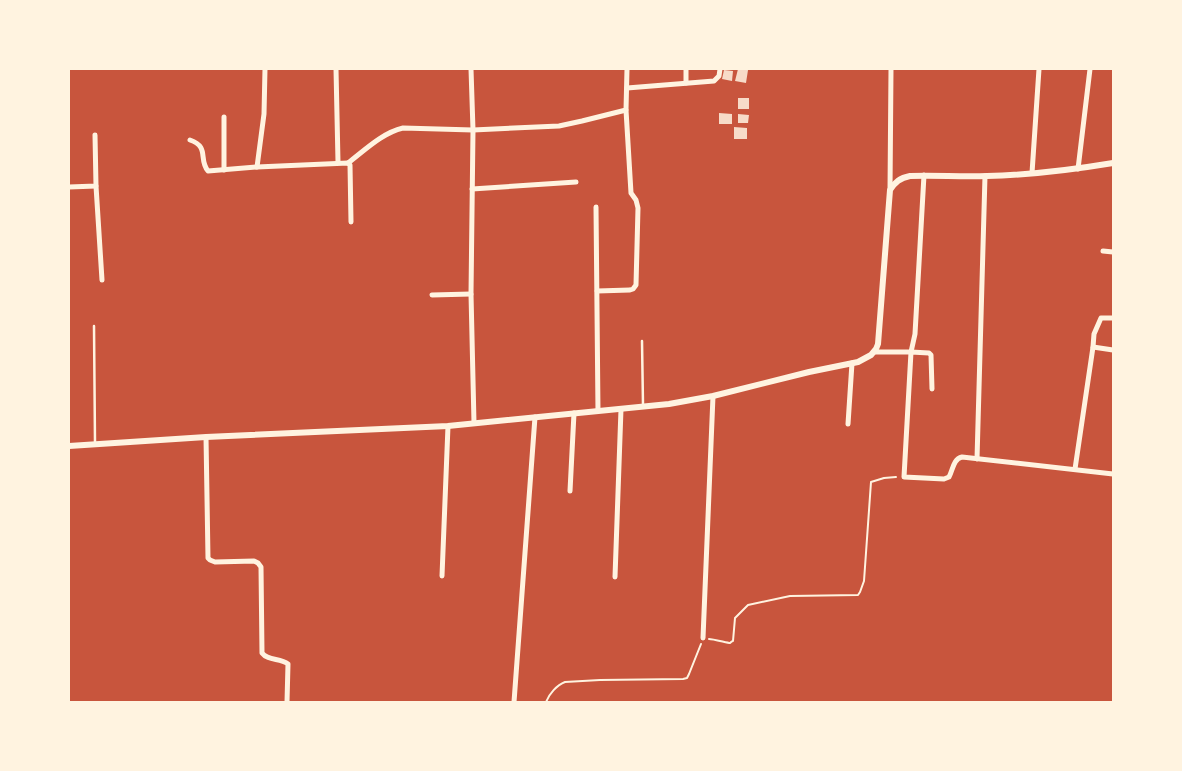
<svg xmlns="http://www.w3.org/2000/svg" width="1182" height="771" viewBox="0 0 1182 771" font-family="Spectral,serif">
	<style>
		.building { fill: #f7dbc8 }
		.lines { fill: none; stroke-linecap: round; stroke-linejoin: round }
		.path { stroke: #fff3e0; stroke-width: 2 }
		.service { stroke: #fff3e0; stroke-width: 2.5 }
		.minor { stroke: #fff3e0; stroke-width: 5 }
		.tertiary { stroke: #fff3e0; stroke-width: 6 }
	</style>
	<rect width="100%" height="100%" fill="#c8553d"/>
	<g class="building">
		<path d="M738 69 748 70 746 83 735 81Z"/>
		<path d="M724 70 733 71 732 81 722 79Z"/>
		<rect x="738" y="98" width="11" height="11"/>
		<path d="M719 113 732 114V124H719Z"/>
		<path d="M738 114 749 115 748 123H738Z"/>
		<path d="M734 127 747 128V139H734Z"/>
	</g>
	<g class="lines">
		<g class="path">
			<path d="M709 639C713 639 728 643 730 643 731 642 732 641 733 641L735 618 748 605 790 596 858 595 860 592 864 581 871 482 884 478 896 477"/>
			<path d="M546 702C549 694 557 685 565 682L600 680 683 679 687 678 689 674 701 644"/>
		</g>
		<g class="service">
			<path d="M94 326 95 443"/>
			<path d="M642 341 643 405"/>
		</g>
		<g class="minor">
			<path d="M336 69 338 162"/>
			<path d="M471 69 473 130 471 294 474 423"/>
			<path d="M686 69V83"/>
			<path d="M627 88 714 81 719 76 720 69"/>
			<path d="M224 117V170"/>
			<path d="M190 140C210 147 198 159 208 171L257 167 348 163 350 165 351 222"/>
			<path d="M348 163C365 150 382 133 403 128L473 130 559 126 582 121 626 110 627 69"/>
			<path d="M257 167 264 114 265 69"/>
			<path d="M1078 169 1090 69"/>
			<path d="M1032 173 1039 69"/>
			<path d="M96 186 102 280"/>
			<path d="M69 187 96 186 95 135"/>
			<path d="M472 189 576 182"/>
			<path d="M890 190 891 69"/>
			<path d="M596 207 598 411"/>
			<path d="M1103 251 1113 252"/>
			<path d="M597 291 630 290 633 289 636 285 638 208 636 200 631 193 626 110"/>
			<path d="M432 295 471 294"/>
			<path d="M1093 347 1113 350"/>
			<path d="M874 352H911L915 334 924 175"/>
			<path d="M932 389 931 355 929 353 911 352 904 477 944 479 949 477C953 470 953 459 962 457L1113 474"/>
			<path d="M848 424 852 363"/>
			<path d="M206 437 208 558 210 560 215 562 254 561 258 563 261 567 262 653C268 661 280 658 288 664L287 702"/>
			<path d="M977 459 985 176"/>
			<path d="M1075 469 1093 347 1094 334 1101 318H1113"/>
			<path d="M570 491 574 413"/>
			<path d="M442 576 448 426"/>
			<path d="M615 577 621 409"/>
			<path d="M703 638 713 396"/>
			<path d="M514 702 535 417"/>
		</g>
		<path class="tertiary" d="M69 446 206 437 448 426 669 404 713 396 809 372 858 362 871 355 876 349 878 344 890 190C895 182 900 178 910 176 935 175 961 177 987 176 1029 175 1071 170 1113 163"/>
	</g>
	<rect width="1182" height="771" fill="none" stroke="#fff3e0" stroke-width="140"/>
</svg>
